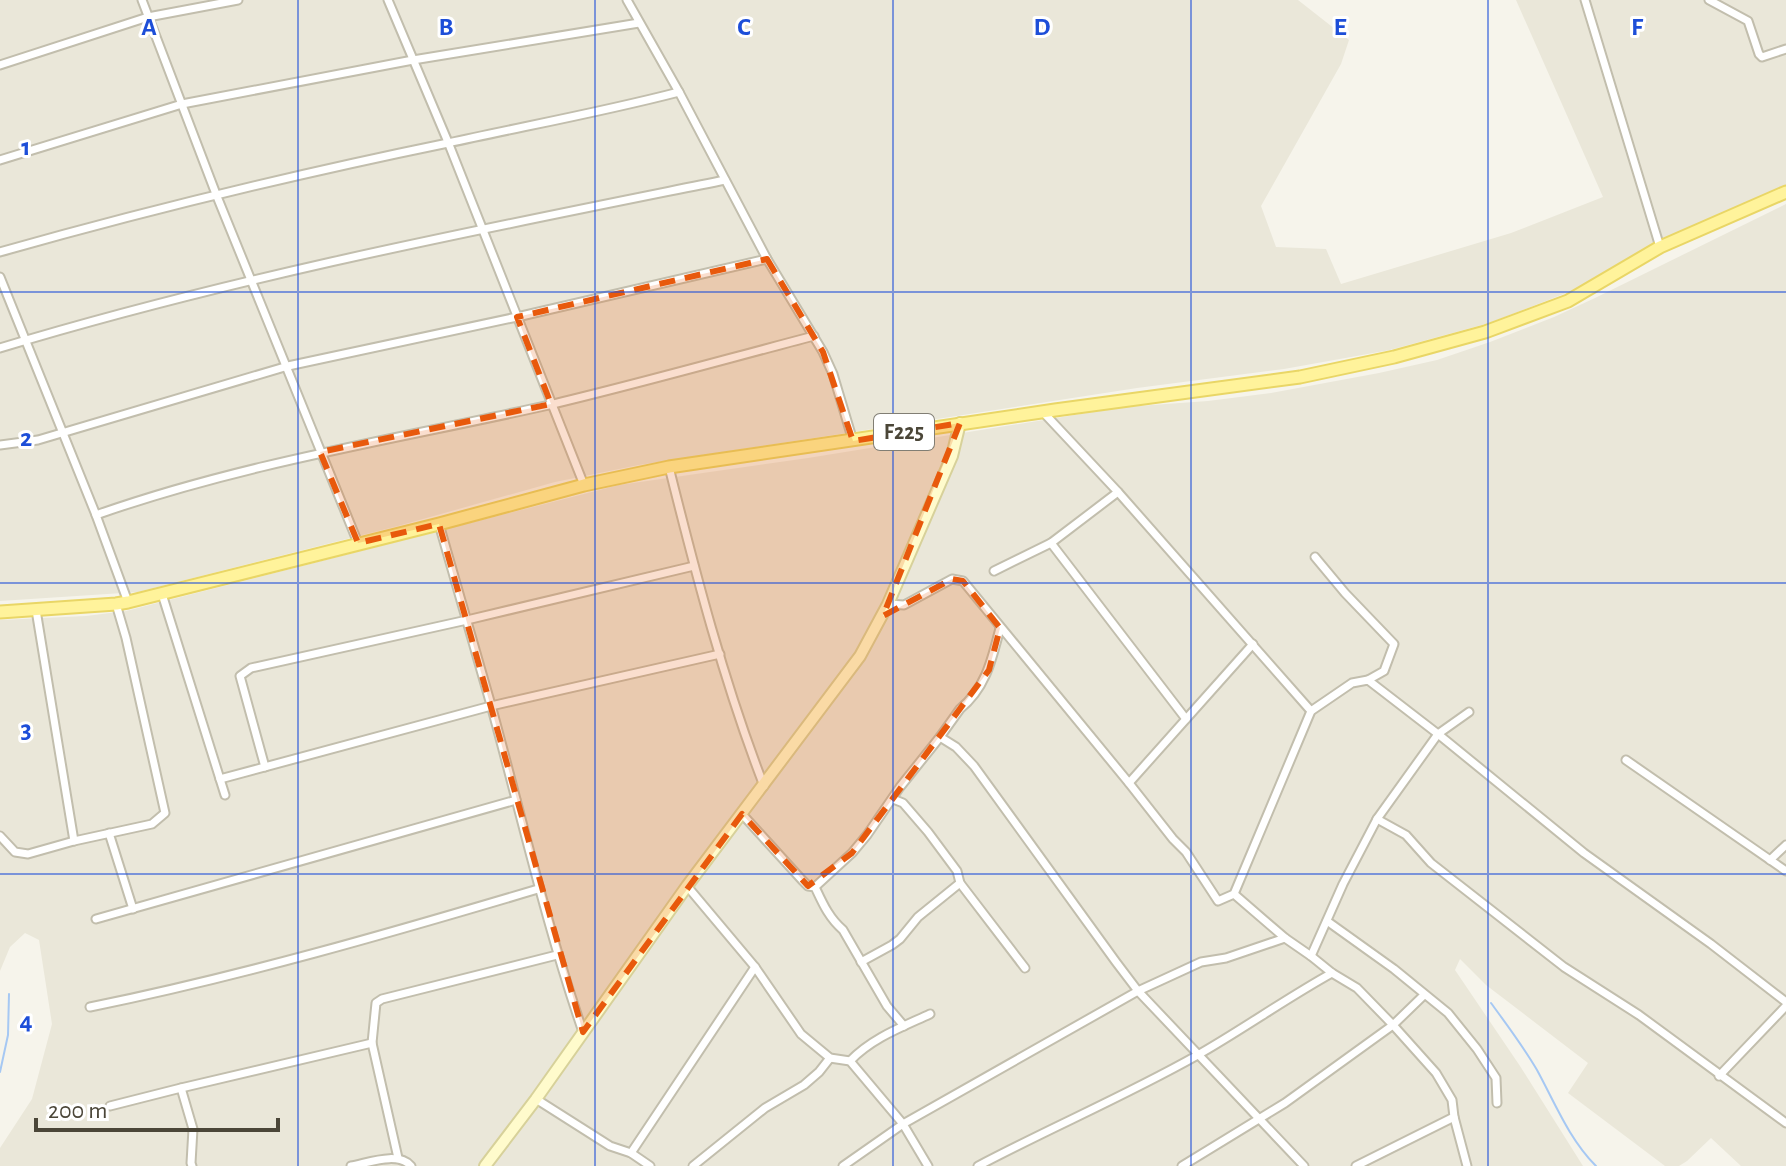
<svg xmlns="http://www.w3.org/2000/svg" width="1786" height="1166" viewBox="0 0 1786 1166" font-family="'Alegreya Sans',sans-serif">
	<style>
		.residential { fill: #eae7d9 }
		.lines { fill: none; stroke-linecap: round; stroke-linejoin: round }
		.stream { stroke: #a6c8f3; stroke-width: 2 }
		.street-casing { stroke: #c2bead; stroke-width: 11 }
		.secondary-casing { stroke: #d7d19a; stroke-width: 14 }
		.primary-casing { stroke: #e9d666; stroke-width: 15 }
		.street { stroke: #fff; stroke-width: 7 }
		.secondary { stroke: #fffbcc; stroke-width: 10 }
		.primary { stroke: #fff39b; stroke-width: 11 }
		.marked { fill: #e8590c; fill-opacity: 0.2; stroke: #e8590c; stroke-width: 6; stroke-dasharray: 16 10; stroke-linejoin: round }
		.grid { fill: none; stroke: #1d4ed8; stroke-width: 2; stroke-opacity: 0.55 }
		.labels { text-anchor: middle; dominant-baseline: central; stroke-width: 6; stroke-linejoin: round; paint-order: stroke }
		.shield { fill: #fff; stroke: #817e74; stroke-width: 2 }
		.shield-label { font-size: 22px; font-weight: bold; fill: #4b4638 }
		.grid-label { font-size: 26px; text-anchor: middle; font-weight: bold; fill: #1d4ed8; stroke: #fff; stroke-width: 6; stroke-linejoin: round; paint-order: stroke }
	</style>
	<rect width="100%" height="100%" fill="#f6f4eb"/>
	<g class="residential">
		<path d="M0 0H1298L1349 40 1341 64 1261 206 1276 247 1326 249 1341 284 1511 233 1603 197 1516 0H1786V186L1592 283 1489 323 1390 350 1284 369 1137 388 639 465 555 482 398 526 138 592 0 601Z"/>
		<path d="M1786 204V1166H1741L1711 1138 1687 1161 1679 1166H1665L1568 1093 1588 1063 1486 985 1460 959 1455 970 1520 1066 1583 1166H0V1148L32 1099 52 1024 39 940 25 933 10 947 0 971V620L86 616 126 611 619 485 808 458 1124 407 1208 401 1271 393 1379 373 1437 360 1490 342 1554 317 1595 298Z"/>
	</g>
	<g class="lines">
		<g class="stream">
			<path d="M1491 1003C1507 1025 1523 1046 1537 1070 1555 1103 1569 1139 1596 1166"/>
			<path d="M0 1072 8 1035 9 994"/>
		</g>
		<defs>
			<g id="street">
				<path d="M142 0 216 194 358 543"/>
				<path d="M388 0 448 142 584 485"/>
				<path d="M627 0 679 92 767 259 823 352 833 374 853 441"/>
				<path d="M1585 0 1660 247"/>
				<path d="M1709 0 1748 21 1759 54 1762 57 1786 49"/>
				<path d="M0 65 148 17 238 0"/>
				<path d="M0 160 182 104 413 60 639 23"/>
				<path d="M0 252C148 210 297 174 448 143 525 126 602 112 679 92"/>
				<path d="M0 277 96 515 128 602"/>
				<path d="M0 348C238 276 482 229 725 180"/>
				<path d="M1043 412 1118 492 1311 711"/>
				<path d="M0 445 38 440 288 366 517 317 767 259"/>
				<path d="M669 467C696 575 724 683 764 786"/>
				<path d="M96 515C243 463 398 439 549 405 638 384 726 359 814 336"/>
				<path d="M439 524C456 584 474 644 491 705 521 814 546 925 583 1032"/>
				<path d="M1051 543 1186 719"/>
				<path d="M1315 557 1345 593 1394 644 1384 671 1368 680"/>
				<path d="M994 571 1051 543 1118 492"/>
				<path d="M162 594 225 795"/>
				<path d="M888 604 904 605 952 579 963 581 1129 783 1173 839 1186 852 1218 901 1234 894 1311 711 1352 683 1368 680 1438 734 1584 853 1711 944 1786 1002"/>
				<path d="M36 610 74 841"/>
				<path d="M940 737 956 747 974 766 1116 962 1138 991 1304 1166"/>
				<path d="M1626 760 1786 871"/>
				<path d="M265 767 240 676 251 668 467 620 694 566"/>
				<path d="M220 779 491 706 720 654"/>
				<path d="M1129 783 1253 644"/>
				<path d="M893 799 903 803 928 832 957 871 960 883 1025 968"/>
				<path d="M742 814 802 880 808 886 815 887C823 904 829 918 843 930L887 1006 904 1026"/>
				<path d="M1377 819 1406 835 1431 863 1564 967 1639 1015 1786 1123"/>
				<path d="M109 833 133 909"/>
				<path d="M0 836 15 852 28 854 74 841 152 824 165 813 126 638 116 604"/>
				<path d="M1770 860 1786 845"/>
				<path d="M687 886 755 967 801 1034 830 1058 850 1061 903 1124 928 1166"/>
				<path d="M815 887 852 853 867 835 900 787 940 737 960 709C986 688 992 659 1000 628"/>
				<path d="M1234 894 1285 938 1311 956 1332 973 1357 988 1393 1025 1436 1073 1452 1100 1454 1117 1467 1166"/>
				<path d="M96 919 516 800"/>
				<path d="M1327 921 1394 969 1448 1013 1477 1049 1496 1078 1497 1103"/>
				<path d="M1311 956 1343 884 1377 819 1438 734 1469 712"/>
				<path d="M861 962 892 945 900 939 918 917 960 883"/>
				<path d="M90 1007C242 976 390 933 538 889"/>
				<path d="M850 1061C872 1038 902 1027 930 1014"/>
				<path d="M1719 1076 1786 1006"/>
				<path d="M181 1088 193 1129 191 1163 192 1166"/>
				<path d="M536 1099 610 1146 631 1153 650 1166"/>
				<path d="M110 1106 181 1088 372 1043"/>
				<path d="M631 1153 755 967"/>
				<path d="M398 1158 372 1043 376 1003 382 999 557 955"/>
				<path d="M351 1166C368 1163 398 1151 411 1166"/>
				<path d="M693 1166 765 1108 804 1085 819 1072 830 1058"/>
				<path d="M843 1166 903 1124 1138 991 1201 962 1226 958 1285 938"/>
				<path d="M978 1166C1050 1128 1125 1096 1196 1056 1242 1030 1285 999 1332 973"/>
				<path d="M1182 1166 1285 1103 1393 1025 1424 995"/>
				<path d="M1356 1166 1454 1117"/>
			</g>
			<path id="secondary" d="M485 1166 536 1099 687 886 860 656 888 604 952 456 960 423"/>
			<path id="primary" d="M0 612 116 604 128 602 439 524 584 485 669 467 1055 410 1300 377 1394 357 1485 332 1568 301 1660 247 1786 192"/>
		</defs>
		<use href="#street" class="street-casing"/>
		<use href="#secondary" class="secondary-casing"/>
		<use href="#primary" class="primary-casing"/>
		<use href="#street" class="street"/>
		<use href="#secondary" class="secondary"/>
		<use href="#primary" class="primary"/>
	</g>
	<path class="marked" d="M767 259 823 352 853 441 960 423 883 616 952 579 963 581 1000 628 989 670 852 853 808 886 742 814 583 1032 439 524 358 543 320 452 551 404 517 317Z"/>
	<path class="grid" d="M298 0V1166M595 0V1166M893 0V1166M1191 0V1166M1488 0V1166M0 292H1786M0 583H1786M0 874H1786"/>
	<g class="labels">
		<rect class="shield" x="874" y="414" width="60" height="36" rx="6"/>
		<g class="shield-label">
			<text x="904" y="432">F225</text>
		</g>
	</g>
	<g class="grid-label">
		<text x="149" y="35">A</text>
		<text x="446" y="35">B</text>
		<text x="744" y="35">C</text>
		<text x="1042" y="35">D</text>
		<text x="1340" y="35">E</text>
		<text x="1637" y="35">F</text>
		<text x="26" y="155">1</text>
		<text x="26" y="446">2</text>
		<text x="26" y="738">3</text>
		<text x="26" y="1029">4</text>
	</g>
	<path d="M36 1118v12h242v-12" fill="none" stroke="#4b4638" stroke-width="4"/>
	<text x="48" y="1118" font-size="24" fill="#4b4638" stroke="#ffffff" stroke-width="6" paint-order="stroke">200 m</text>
</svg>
